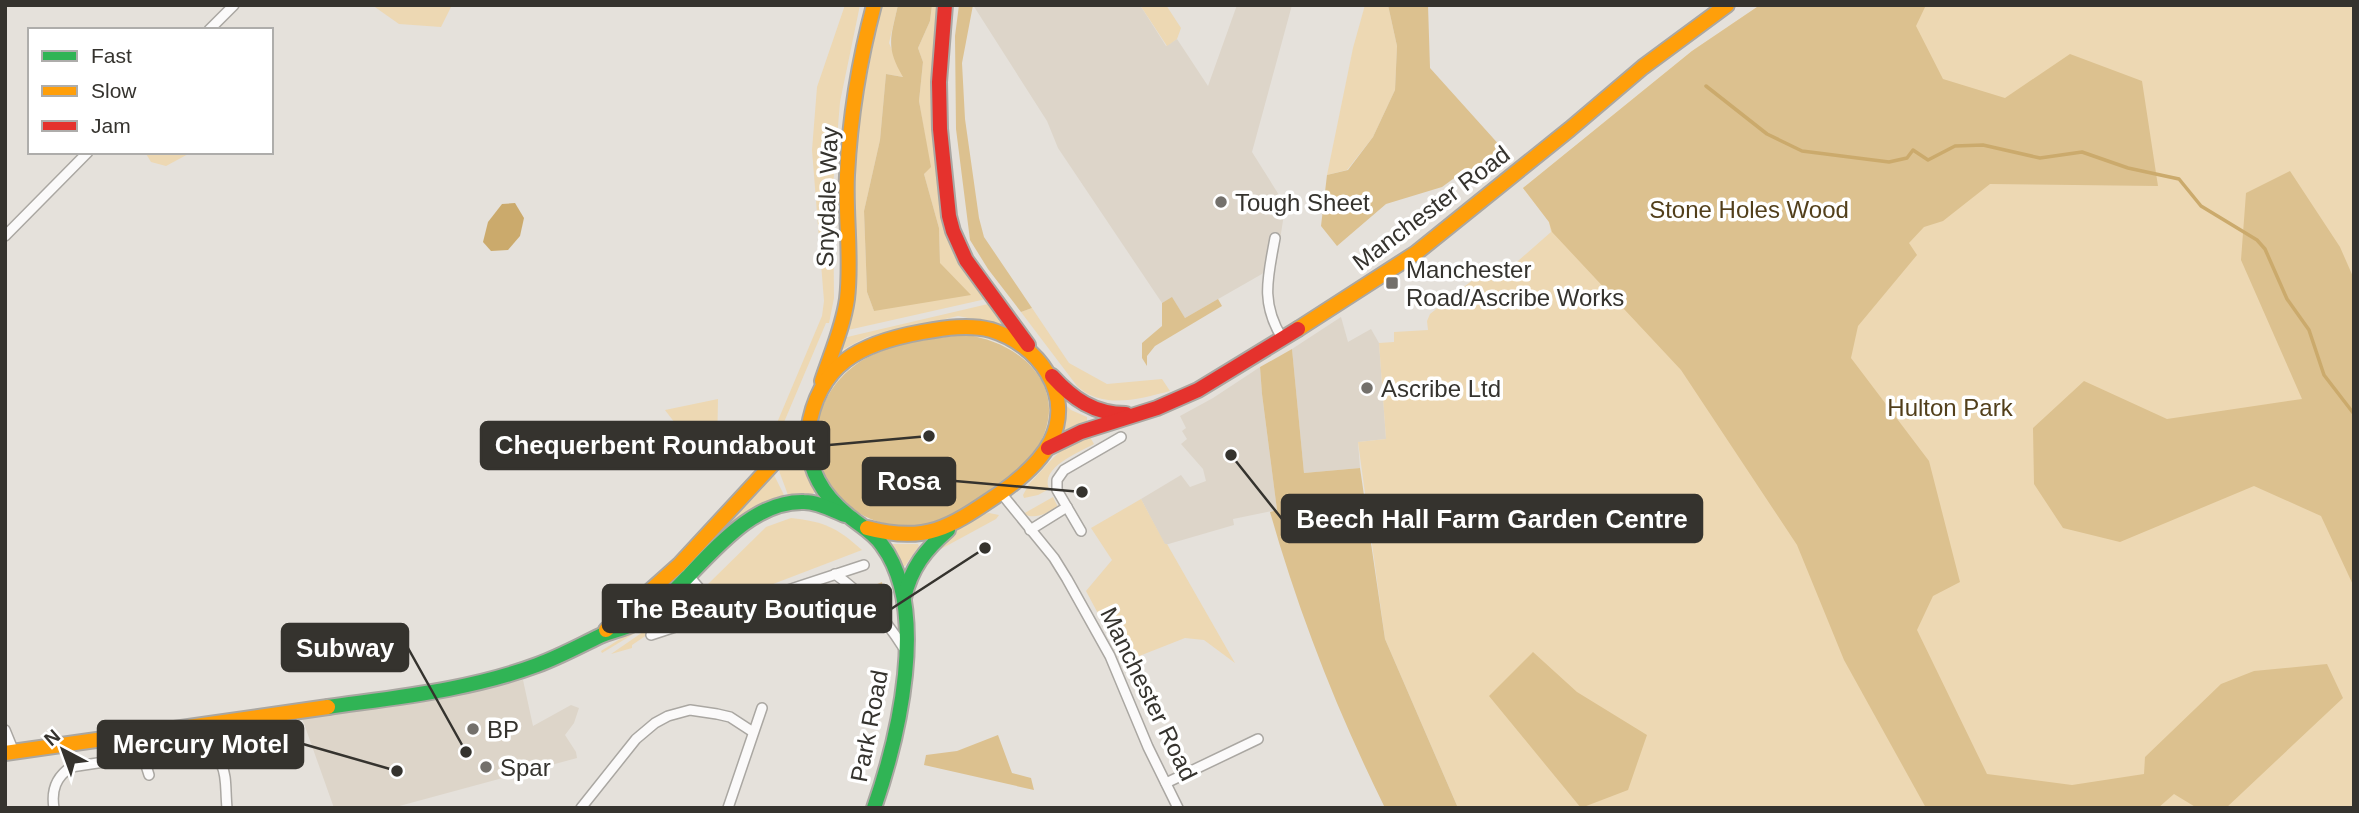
<svg xmlns="http://www.w3.org/2000/svg" width="2359" height="813" viewBox="0 0 2359 813" font-family="Helvetica,sans-serif">
	<style>
		.built { fill: #ddd5c9 }
		.green { fill: #edd8b3 }
		.forest { fill: #dcc18f }
		.water { fill: #cbaa6c }
		.lines { fill: none; stroke-linecap: round; stroke-linejoin: round }
		.stream { stroke: #cbaa6c; stroke-width: 3.5 }
		.street-casing { stroke: #aaa7a2; stroke-width: 12 }
		.fast-casing { stroke: #aaa7a2; stroke-width: 18 }
		.slow-casing { stroke: #aaa7a2; stroke-width: 18 }
		.jam-casing { stroke: #aaa7a2; stroke-width: 18 }
		.street { stroke: #fbfafa; stroke-width: 9 }
		.fast { stroke: #30b455; stroke-width: 14 }
		.slow { stroke: #ff9f0a; stroke-width: 14 }
		.jam { stroke: #e5322d; stroke-width: 14 }
		.poi-dot { fill: #73706b; stroke: #fff; stroke-width: 2.5 }
		.labels { text-anchor: middle; dominant-baseline: central; stroke-width: 7; stroke-linejoin: round; paint-order: stroke }
		.street-label { font-size: 24px; fill: #35332e; stroke: #fff }
		.poi-label { font-size: 24px; fill: #35332e; stroke: #fff; text-anchor: start }
		.park-label { font-size: 24px; fill: #523f1b; stroke: #fff }
		.leader { fill: none; stroke: #35332e; stroke-width: 2.5 }
		.callout-dot { fill: #35332e; stroke: #fff; stroke-width: 2.5 }
		.callout { fill: #35332e; stroke: #35332e; stroke-width: 2.5 }
		.callout-label { font-size: 26px; text-anchor: middle; font-weight: bold; fill: #fff }
	</style>
	<rect width="100%" height="100%" fill="#e5e1db"/>
	<g class="built">
		<path d="M973 5H1140L1166 46 1177 39 1208 86 1237 5H1292L1252 152 1279 195 1284 214 1276 266 1185 318 1172 298 1162 303 1058 148 1047 121Z"/>
		<path d="M1341 317 1348 342 1371 329 1379 343 1386 439 1358 442 1360 468 1304 473 1292 349Z"/>
		<path d="M1260 367 1262 394 1277 510 1233 519 1234 525 1165 545 1141 499 1181 475 1190 487 1206 481 1203 469 1181 444 1187 439 1182 431 1186 428 1180 416 1213 398Z"/>
		<path d="M523 680 533 726 571 705 579 708 574 723 565 735 576 752 577 758 392 808H334L302 718 454 695Z"/>
	</g>
	<g class="green">
		<path d="M372 5H452L441 27 399 24Z"/>
		<path d="M845 5H860L840 102 833 186 834 298 829 323H826L779 434 774 430 822 316 824 301 812 150 817 87Z"/>
		<path d="M881 5H898L889 43 904 77 886 74 880 140 864 211 867 292 874 311 940 263 939 228 924 174 930 166 919 101 923 62 918 48 930 21 932 5H938L946 235 954 255 986 299 848 330 856 152 861 108Z"/>
		<path d="M1140 5H1166L1181 28 1177 39 1167 46Z"/>
		<path d="M1365 5H1388L1397 46 1395 90 1373 137 1347 170 1327 175 1353 48Z"/>
		<path d="M1760 5H2354V808H1458L1385 639 1358 442 1386 439 1379 343 1394 342V332L1428 330 1427 321 1430 314 1484 271 1494 282 1551 232 1549 222 1523 188 1692 51Z"/>
		<path d="M145 152H192L166 166 151 162Z"/>
		<path d="M988 304 1004 325 958 316 867 337 840 351 843 338Z"/>
		<path d="M1032 308 1069 363 1107 384 1162 379 1170 391C1139 399 1103 410 1077 386L1021 312Z"/>
		<path d="M718 399 717 451 714 459 710 462 704 461 665 410Z"/>
		<path d="M1063 402 1071 410 1087 417V425L1061 436Z"/>
		<path d="M1090 437 1094 444C1078 453 1040 467 1049 489L1038 495 1024 498 1023 495 1029 484 1054 457 1063 449Z"/>
		<path d="M798 446 815 492 811 495H788L778 468Z"/>
		<path d="M773 473 784 495C746 505 723 535 697 562H694L695 556Z"/>
		<path d="M1053 497 1058 507C1046 513 1037 520 1023 514Z"/>
		<path d="M1141 499 1165 544H1167L1235 663 1204 640 1185 638 1124 662 1086 591 1112 560 1091 528Z"/>
		<path d="M989 513 999 515 996 519 928 556C943 539 966 518 989 513Z"/>
		<path d="M791 518C825 522 836 527 862 550L729 601C717 601 710 599 705 587L766 527Z"/>
		<path d="M889 544H918L919 546 905 566H898Z"/>
		<path d="M690 593 650 624 602 653 601 651 653 618 683 594Z"/>
		<path d="M685 603 692 612 672 618 632 645V648L611 654Z"/>
	</g>
	<g class="forest">
		<path d="M898 5H932L930 21 918 48 923 62 919 101 931 167 924 174 939 228 940 263 971 295 874 311 867 292 864 211 880 140 886 74 903 77C885 47 891 37 898 5Z"/>
		<path d="M959 5H973L962 63 965 119 979 218 984 237 1032 308 1021 312 988 269 970 240 956 129 955 36Z"/>
		<path d="M1388 5H1428L1430 68 1511 158 1478 186 1464 171 1442 187 1386 204 1337 246 1321 226 1327 175 1348 170 1373 137 1395 90 1397 46Z"/>
		<path d="M1760 5H1926L1916 26 1943 79 2005 98 2070 54 2142 81 2158 186 1990 184 1943 221 1924 227 1909 243 1917 255 1858 326 1851 358 1929 461 1960 582 1933 596 1917 630 1987 774 2072 785 2144 774 2145 757 2221 684 2254 671 2327 664 2343 698 2226 808H2197L2174 794 2158 808H1926L1844 660 1797 545 1681 370 1552 232 1549 222 1523 188 1692 51Z"/>
		<path d="M2290 171 2340 247 2354 279V587L2321 516 2254 486 2120 542 2063 528 2034 484 2033 428 2084 381 2167 419 2302 399 2241 260 2246 193Z"/>
		<path d="M1172 297 1185 318 1218 299 1222 306 1155 346 1147 356V366L1142 358V343L1162 326V303Z"/>
		<path d="M966 335C1021 342 1071 387 1039 445 1023 474 954 519 922 525 908 527 893 526 879 522 807 499 795 411 854 366 882 344 931 338 966 335Z"/>
		<path d="M1292 349 1304 473 1360 468 1385 639 1458 808H1385C1338 713 1299 614 1270 512L1277 510 1262 394 1260 367Z"/>
		<path d="M882 582 888 619 861 591Z"/>
		<path d="M1533 652 1577 692 1647 735 1628 790 1581 808 1489 696Z"/>
		<path d="M998 735 1012 773 1031 778 1034 790 924 765 926 755 957 751Z"/>
	</g>
	<path class="water" d="M515 203 524 218 520 236 508 250 491 251 483 242 488 222 502 204Z"/>
	<g class="lines">
		<path class="stream" d="M1706 86 1767 134 1802 151 1889 162 1907 158 1913 150 1928 160 1955 146 1983 145 2040 158 2082 152 2128 168 2179 179 2201 206 2257 240 2265 249 2287 299 2309 330 2324 375 2354 414"/>
		<defs>
			<g id="street">
				<path d="M209 30 234 5"/>
				<path d="M5 236 88 152"/>
				<path d="M1275 238C1268 277 1260 302 1282 338"/>
				<path d="M1001 493 1054 558 1067 579 1110 656 1148 747 1178 808"/>
				<path d="M1030 530 1067 507"/>
				<path d="M1081 531 1057 490V480L1064 470 1121 437"/>
				<path d="M687 574 699 588 713 615"/>
				<path d="M835 574C864 595 884 617 903 647"/>
				<path d="M651 635 864 565"/>
				<path d="M5 730 14 752"/>
				<path d="M143 756 149 775"/>
				<path d="M1166 783 1258 739"/>
				<path d="M54 808C51 790 56 777 71 767L197 748C231 759 224 777 227 808"/>
				<path d="M581 808 636 739 655 723 668 716 690 710 717 714 730 717 753 732"/>
				<path d="M728 808 762 708"/>
			</g>
			<g id="fast">
				<path d="M808 431C806 467 821 495 850 517 861 526 874 533 882 545 930 609 898 739 874 808"/>
				<path d="M904 598C911 568 925 550 948 530"/>
				<path d="M328 707C398 697 470 690 537 665 559 657 579 646 600 636 611 631 624 629 635 623 690 590 735 500 804 502 818 502 832 510 845 515"/>
			</g>
			<g id="slow">
				<path d="M1298 329 1416 253 1570 129 1643 67 1727 5"/>
				<path d="M822 381C831 354 843 327 847 299 852 258 845 216 847 175 850 117 859 61 874 5"/>
				<path d="M808 431C818 363 861 343 922 332 945 328 969 324 991 330 1038 344 1074 393 1051 441 1040 463 1019 480 999 494 950 527 927 544 867 528"/>
				<path d="M606 630 679 565 807 427"/>
				<path d="M5 753 328 707"/>
			</g>
			<g id="jam">
				<path d="M945 5 939 82 940 129 949 216 953 231 966 260 1028 345"/>
				<path d="M1052 376C1073 399 1094 414 1126 414"/>
				<path d="M1048 448 1081 432 1157 408 1198 390 1298 329"/>
			</g>
		</defs>
		<use href="#street" class="street-casing"/>
		<use href="#fast" class="fast-casing"/>
		<use href="#slow" class="slow-casing"/>
		<use href="#jam" class="jam-casing"/>
		<use href="#street" class="street"/>
		<use href="#fast" class="fast"/>
		<use href="#slow" class="slow"/>
		<use href="#jam" class="jam"/>
	</g>
	<g class="poi-dot">
		<circle cx="1221" cy="202" r="7"/>
		<rect x="1385" y="276" width="14" height="14" rx="3.5"/>
		<circle cx="1367" cy="388" r="7"/>
		<circle cx="473" cy="729" r="7"/>
		<circle cx="486" cy="767" r="7"/>
	</g>
	<g class="labels">
		<g class="street-label">
			<text transform="translate(827 197) rotate(-88)">Snydale Way</text>
			<text transform="translate(1431 208) rotate(-37)">Manchester Road</text>
			<text transform="translate(1149 694) rotate(64)">Manchester Road</text>
			<text transform="translate(869 726) rotate(-79)">Park Road</text>
		</g>
		<g class="poi-label">
			<text x="1235" y="202">Tough Sheet</text>
			<text x="1406" y="269">Manchester<tspan x="1406" dy="28">Road/Ascribe Works</tspan></text>
			<text x="1381" y="388">Ascribe Ltd</text>
			<text x="487" y="729">BP</text>
			<text x="500" y="767">Spar</text>
		</g>
		<g class="park-label">
			<text x="1749" y="209">Stone Holes Wood</text>
			<text x="1950" y="407">Hulton Park</text>
		</g>
	</g>
	<path class="leader" d="M929 436L829 445M1082 492L955 481M1231 455L1282 519M985 548L891 609M466 752L408 648M397 771L303 744"/>
	<g class="callout-dot">
		<circle cx="929" cy="436" r="7"/>
		<circle cx="1082" cy="492" r="7"/>
		<circle cx="1231" cy="455" r="7"/>
		<circle cx="985" cy="548" r="7"/>
		<circle cx="466" cy="752" r="7"/>
		<circle cx="397" cy="771" r="7"/>
	</g>
	<g class="callout">
		<rect x="481" y="422" width="348" height="47" rx="7"/>
		<rect x="863" y="458" width="92" height="47" rx="7"/>
		<rect x="1282" y="495" width="420" height="47" rx="7"/>
		<rect x="603" y="585" width="288" height="47" rx="7"/>
		<rect x="282" y="624" width="126" height="47" rx="7"/>
		<rect x="98" y="721" width="205" height="47" rx="7"/>
	</g>
	<g class="callout-label">
		<text x="655" y="454">Chequerbent Roundabout</text>
		<text x="909" y="490">Rosa</text>
		<text x="1492" y="528">Beech Hall Farm Garden Centre</text>
		<text x="747" y="618">The Beauty Boutique</text>
		<text x="345" y="657">Subway</text>
		<text x="201" y="753">Mercury Motel</text>
	</g>
	<rect width="2359" height="813" fill="none" stroke="#35332e" stroke-width="14"/>
	<rect x="28" y="28" width="245" height="126" fill="#ffffff" stroke="#aeadab" stroke-width="2"/>
	<rect x="42" y="51" width="35" height="10" fill="#30b455" stroke="#aeadab" stroke-width="2"/>
	<text x="91" y="63" font-size="21" fill="#35332e">Fast</text>
	<rect x="42" y="86" width="35" height="10" fill="#ff9f0a" stroke="#aeadab" stroke-width="2"/>
	<text x="91" y="98" font-size="21" fill="#35332e">Slow</text>
	<rect x="42" y="121" width="35" height="10" fill="#e5322d" stroke="#aeadab" stroke-width="2"/>
	<text x="91" y="133" font-size="21" fill="#35332e">Jam</text>
	<g transform="translate(63 750) rotate(319)" stroke="#ffffff" stroke-width="5" paint-order="stroke">
	<path d="M0-5L12 26L0 18L-12 26Z" fill="#35332e"/>
	<text y="-10" font-size="19" font-weight="bold" text-anchor="middle" fill="#35332e">N</text>
	</g>
</svg>
